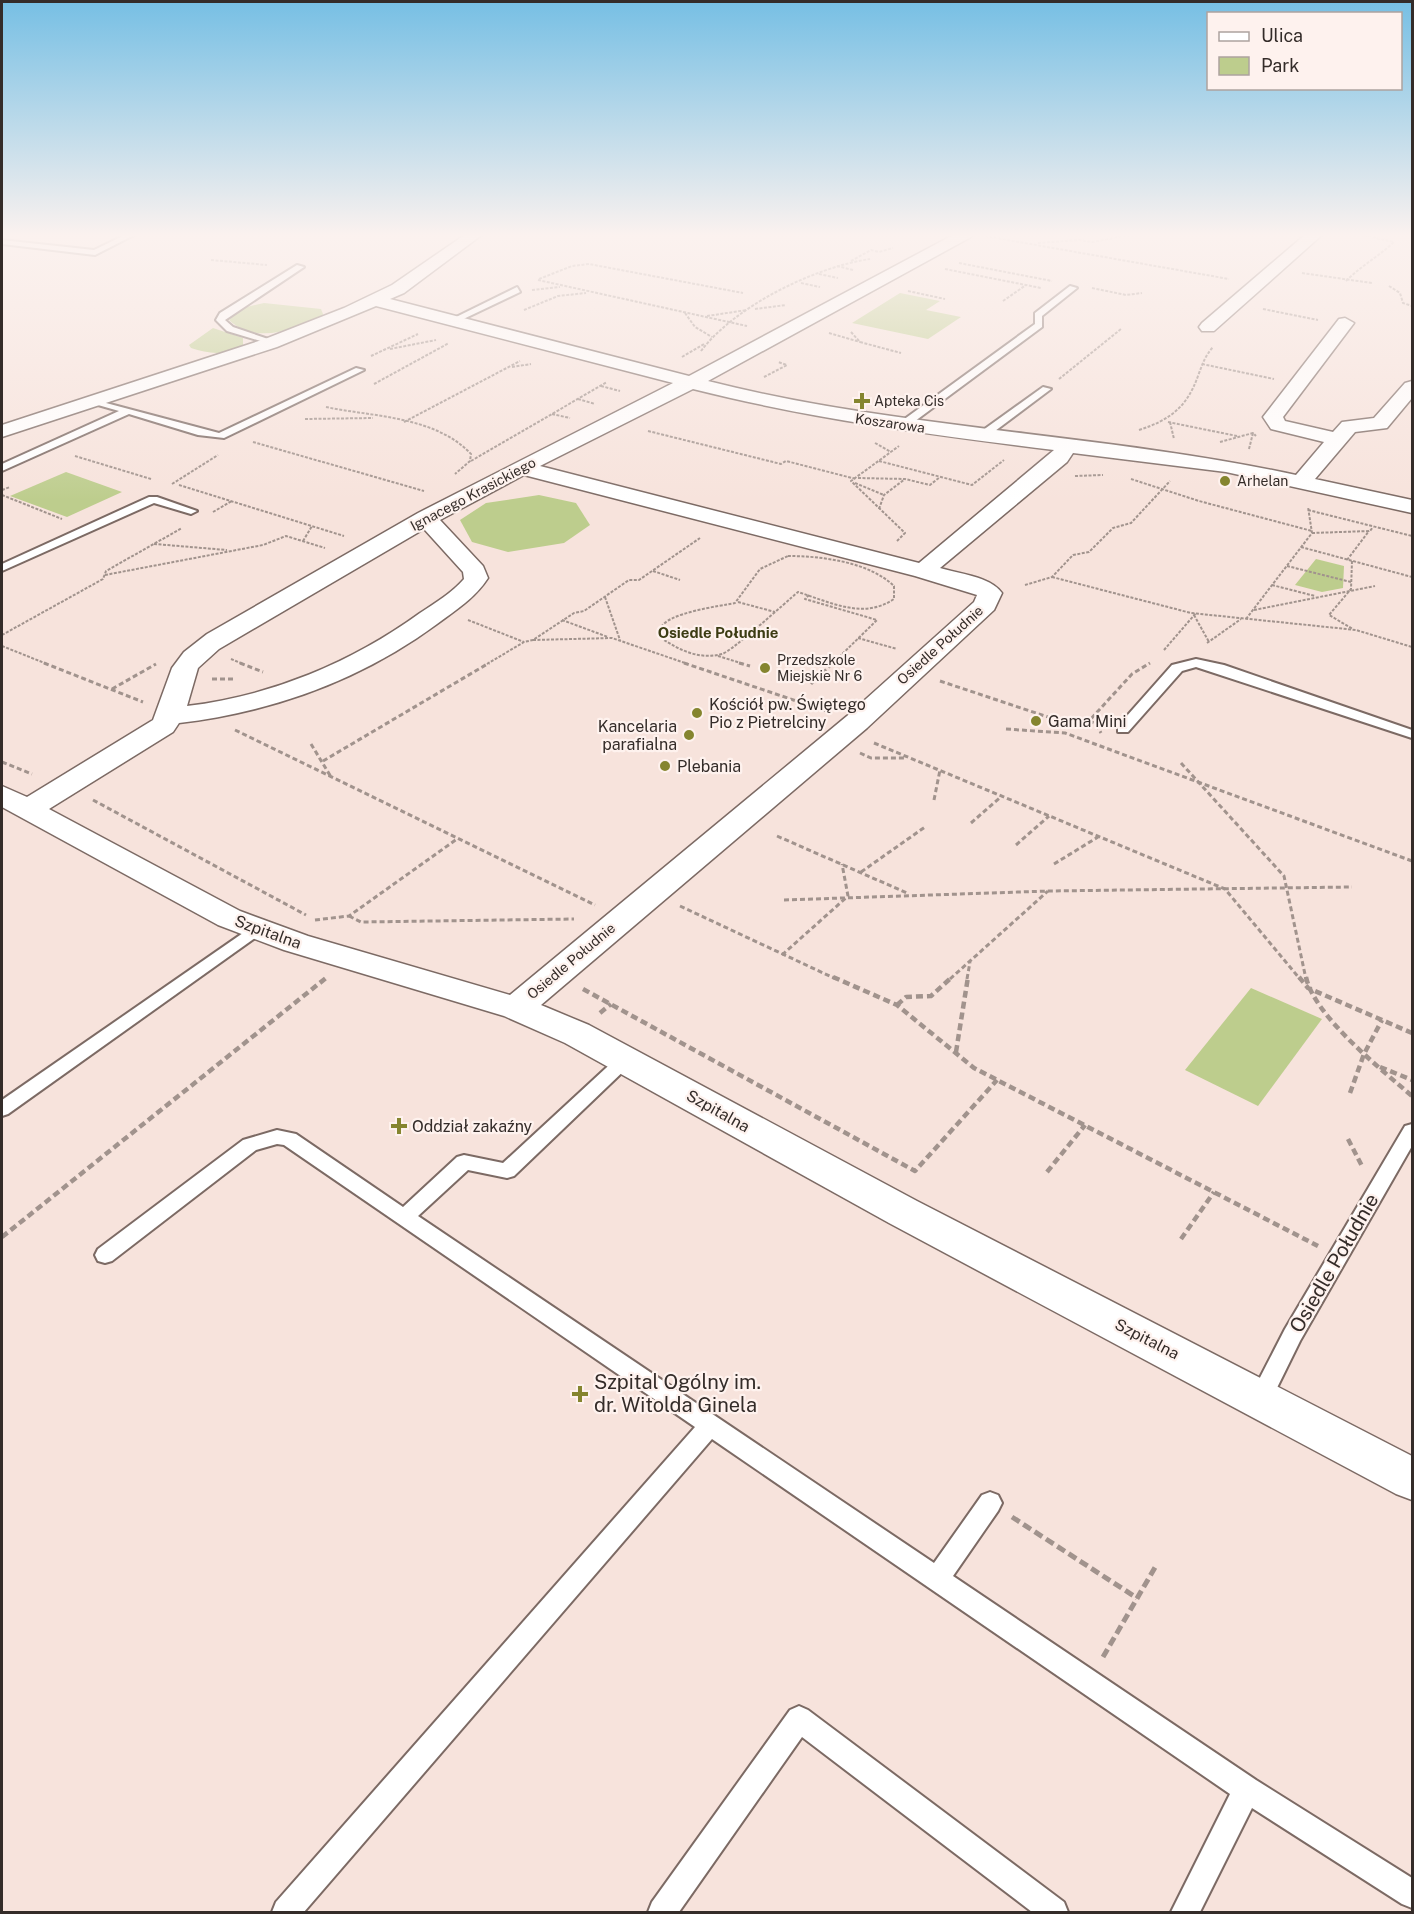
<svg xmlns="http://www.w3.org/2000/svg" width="1414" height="1914" viewBox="0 0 1414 1914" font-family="'Public Sans',sans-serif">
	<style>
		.green { fill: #bdcd8d }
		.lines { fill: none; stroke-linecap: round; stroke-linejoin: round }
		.lane-casing { stroke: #7c6a64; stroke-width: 4 }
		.street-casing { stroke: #7c6a64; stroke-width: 3 }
		.path-far3 { stroke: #a1938d; stroke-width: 2; stroke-dasharray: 3 1.5; stroke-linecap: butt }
		.path-far2 { stroke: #a1938d; stroke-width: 3; stroke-dasharray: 5 3; stroke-linecap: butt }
		.path-far1 { stroke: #a1938d; stroke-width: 4.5; stroke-dasharray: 7 4; stroke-linecap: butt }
		.path { stroke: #a1938d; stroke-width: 5; stroke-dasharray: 9 4.5; stroke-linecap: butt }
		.lane { fill: #fff; fill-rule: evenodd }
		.street { fill: #fff; fill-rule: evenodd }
		.poi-dot { fill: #85852f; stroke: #fef2ee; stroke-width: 2 }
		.labels { text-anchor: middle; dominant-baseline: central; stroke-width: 4.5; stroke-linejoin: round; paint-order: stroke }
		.far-poi-label { font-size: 14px; fill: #342c29; stroke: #fef2ee; text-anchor: start }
		.far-street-label { font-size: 14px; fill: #342c29; stroke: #fef2ee }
		.far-neighbourhood-label { font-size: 15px; font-weight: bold; fill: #3c3c13; stroke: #fef2ee }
		.poi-label { font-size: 16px; fill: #342c29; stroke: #fef2ee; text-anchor: start }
		.street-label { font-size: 16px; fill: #342c29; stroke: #fef2ee }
		.near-street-label { font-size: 20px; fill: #342c29; stroke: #fef2ee }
		.near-poi-label { font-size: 20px; fill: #342c29; stroke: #fef2ee; text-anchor: start }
	</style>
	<rect width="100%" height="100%" fill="#f7e3dc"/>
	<g class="green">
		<path d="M900 293 940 301 926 310 961 317 928 339 852 323Z"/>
		<path d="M264 303 321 309 323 314 322 318C294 329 256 345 229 320L242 308Z"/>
		<path d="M213 328 243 338V345C227 356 209 354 191 348L189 345Z"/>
		<path d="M66 472 122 492 67 517 10 496Z"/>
		<path d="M539 495 576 503 590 525 564 543 508 552 472 542 460 520 486 503Z"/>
		<path d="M1316 559 1344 566 1343 588 1322 592 1295 585Z"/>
		<path d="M1251 988 1322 1019 1258 1106 1185 1070Z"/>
	</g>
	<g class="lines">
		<defs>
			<g id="lane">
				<path d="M127 234H136L95 255 2 244V240L94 250Z"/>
				<path d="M297 265 304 267 225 320 233 327 274 341V345L227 331 216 320 220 313Z"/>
				<path d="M1070 286 1077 288 1042 316V327L907 427H899V423L1035 324V313Z"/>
				<path d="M517 287 520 292 455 323 448 321Z"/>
				<path d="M356 368 364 370 224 438 198 435 129 414 2 471V464L119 411 91 403V399L219 433Z"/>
				<path d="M1043 387 1051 389 987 437H979V433Z"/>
				<path d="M149 497H157L197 511 191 514 154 503 2 571V564Z"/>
				<path d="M1196 659 1224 665 1412 730V738L1196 667 1182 671 1128 732H1118V726L1172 665Z"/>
				<path d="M256 924 264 929 262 933 8 1114 2 1116V1100Z"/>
				<path d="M625 1054 631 1056 634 1060 631 1064 514 1176 507 1178 468 1170 418 1216 934 1563 982 1495 990 1492 998 1495 1002 1503 998 1511 953 1576 1256 1780 1412 1878V1908L1402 1904 1252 1808 1200 1912H1171L1230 1794 712 1439 304 1912H272L276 1902 695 1427 284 1145 277 1144 256 1150 112 1261 105 1263 98 1261 95 1255 98 1249 243 1140 277 1130 296 1134 403 1207 457 1157 464 1155 503 1163 619 1056Z"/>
				<path d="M1412 1124V1146L1300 1341 1269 1404 1261 1406 1253 1404 1250 1397 1285 1329 1405 1126Z"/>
				<path d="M799 1706 808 1710 1064 1902 1068 1912H1032L802 1737 679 1912H648L652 1902 790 1710Z"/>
			</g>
			<g id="street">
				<path d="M466 234H483L404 293 390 299 689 376 955 234H973L971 237 708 381C901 430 1102 433 1296 475L1324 442 1271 429 1263 417 1339 319 1345 318 1354 323 1283 417 1285 421 1333 432 1342 422 1374 418 1405 383 1412 381V398L1387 428 1355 432 1315 479 1412 500V513L1226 472 1073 453 1067 462 940 568C959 574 990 576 1002 593L994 610 867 728 541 1005 589 1025 917 1201 1412 1456V1500L1396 1494 889 1223 565 1043 504 1016 284 950 218 925 2 807V786L27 797 153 720 172 668 184 652 207 634 418 513 673 383 376 306 277 347 2 437V425L265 339 344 308 392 285ZM693 389C812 419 933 435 1054 450L919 563 540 466ZM524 475 915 576 977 595 974 602 847 716 510 995 308 936 240 911 49 809 173 732 179 723C272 712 361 680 437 624 456 610 475 598 488 578L483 566 440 520ZM424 529 463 572 464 579C452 593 435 603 420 613 351 663 271 696 187 706L198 668 219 649Z"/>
				<path d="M1306 234H1323L1214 331H1202L1199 327 1202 323Z"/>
			</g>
		</defs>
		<use href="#lane" class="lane-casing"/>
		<use href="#street" class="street-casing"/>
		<g class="path-far3">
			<path d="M985 236 1229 279"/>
			<path d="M1038 243 1079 240 1092 242 1135 234"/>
			<path d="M211 260 267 265"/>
			<path d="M851 261 871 250 879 252 893 248"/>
			<path d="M959 263 1052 281"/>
			<path d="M837 266 853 270"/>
			<path d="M945 269 1041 288"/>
			<path d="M1302 273 1372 283"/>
			<path d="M819 274 838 278"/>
			<path d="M539 279 572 266 589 264 743 293"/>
			<path d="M538 280 747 326"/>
			<path d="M1346 281C1362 265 1378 257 1394 242L1358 234"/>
			<path d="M801 283 820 287"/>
			<path d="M1389 286 1400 293 1403 303 1412 306"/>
			<path d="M1092 288 1126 295 1142 293"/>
			<path d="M532 290 560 287"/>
			<path d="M908 291 945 299"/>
			<path d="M1003 301 1026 285"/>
			<path d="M755 309 786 305"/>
			<path d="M1263 309 1318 320"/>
			<path d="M524 310 558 296 586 293"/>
			<path d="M685 313 695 327 712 337"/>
			<path d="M707 316 747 310"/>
			<path d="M851 332 860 342 901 353"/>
			<path d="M829 333 860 342"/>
			<path d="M390 349 436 340"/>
			<path d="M701 351C735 306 815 267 870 259"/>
			<path d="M371 356 418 334"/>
			<path d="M682 357 704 344"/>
			<path d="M1202 364 1274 379"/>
			<path d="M512 367 531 364"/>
			<path d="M764 377 787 365 778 362"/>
			<path d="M1059 379 1121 329"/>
			<path d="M374 384 449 343"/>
			<path d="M601 386 620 391"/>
			<path d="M578 399 595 404"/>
			<path d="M326 407C374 417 435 416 471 454L470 461 455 474"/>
			<path d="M552 414 570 418"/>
			<path d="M305 419 373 418"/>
			<path d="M404 422 520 361"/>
			<path d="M1168 422 1237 436"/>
			<path d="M1170 422 1174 439"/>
			<path d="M1139 430C1170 420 1187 407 1198 376 1202 365 1205 356 1213 347"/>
			<path d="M648 431 781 464 786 461 856 479"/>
			<path d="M253 442 424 491"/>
			<path d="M1220 442 1253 433 1256 436"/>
			<path d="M875 443 891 452"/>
			<path d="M1249 449 1253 433"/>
			<path d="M75 456 151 479"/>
			<path d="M471 461 607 382"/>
			<path d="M879 461 972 485 1004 460"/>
			<path d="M1075 476 1103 475"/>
			<path d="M858 478 905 479 930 485 940 477"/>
			<path d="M1131 479 1199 501 1312 531"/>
			<path d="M855 483 884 495"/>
			<path d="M172 484 218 455"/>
			<path d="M179 485 344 536"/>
			<path d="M2 490 10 487"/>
			<path d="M2 495 62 519"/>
			<path d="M879 509 884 495 905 479"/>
			<path d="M1308 510 1412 536"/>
			<path d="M213 512 232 501"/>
			<path d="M1312 533 1370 531 1373 527"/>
			<path d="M303 541 312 526"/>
			<path d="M897 541 905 533 851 481 899 446"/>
			<path d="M154 544 227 550"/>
			<path d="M1301 547 1412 577"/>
			<path d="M788 556C822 556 869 562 894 586V599C863 620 830 602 798 592 786 602 731 652 722 654 699 660 679 650 661 638 661 635 660 631 661 628 666 613 720 606 735 603L760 569Z"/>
			<path d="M1347 560 1369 531"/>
			<path d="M1352 561 1351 589 1329 615 1353 629"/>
			<path d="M1287 566 1351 582"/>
			<path d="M653 571 680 580"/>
			<path d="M105 575 263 545 286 536 325 548"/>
			<path d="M1052 577 1191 613 1356 630 1412 647"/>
			<path d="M1025 585 1052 577 1073 555 1089 552 1113 528 1131 523 1170 481"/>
			<path d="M1272 585 1315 596"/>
			<path d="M809 595 805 599 877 620 832 664"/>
			<path d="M605 597 620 640"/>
			<path d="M738 602 775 612"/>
			<path d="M1254 610 1375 586"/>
			<path d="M1194 615 1209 642"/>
			<path d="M1246 619 1312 533 1308 507"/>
			<path d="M468 620 524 642"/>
			<path d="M562 620 608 637"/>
			<path d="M2 635 103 579 106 571 182 528"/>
			<path d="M858 638 897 649"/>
			<path d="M533 640 612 638 688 664"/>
			<path d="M1207 643 1241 619"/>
			<path d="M2 646 47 664"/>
			<path d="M1164 650 1196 613"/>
			<path d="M718 656 744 664"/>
			<path d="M231 659 243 664"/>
			<path d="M487 664 524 642 533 640 574 613 584 611 629 580H639L700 538"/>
		</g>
		<g class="path-far2">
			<path d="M44 663 143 702"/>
			<path d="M240 663 263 672"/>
			<path d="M684 663 829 712"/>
			<path d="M739 663 750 666"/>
			<path d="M212 679H234"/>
			<path d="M940 681 1072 725 1089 721 1132 674 1150 663"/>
			<path d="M811 684 833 663"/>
			<path d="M112 689 156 664"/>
			<path d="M1089 721 1096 724 1101 733"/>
			<path d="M1006 729 1065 733 1412 861"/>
			<path d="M235 730 595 905"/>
			<path d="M874 743 1225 889 1300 979"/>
			<path d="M311 744 331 777"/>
			<path d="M860 753 871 758H905"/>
			<path d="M323 761 489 663"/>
			<path d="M2 762 32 774"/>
			<path d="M1181 763 1284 876 1306 979"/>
			<path d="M93 800 306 915"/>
			<path d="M934 800 940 770"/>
			<path d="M971 823 1002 796"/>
			<path d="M777 836 907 893"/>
			<path d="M1016 845 1049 816"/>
			<path d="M1054 864 1098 837"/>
			<path d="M861 872 925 827"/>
			<path d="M784 900 1049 891 1352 887"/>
			<path d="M680 906 836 979"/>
			<path d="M349 916 361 922 574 919"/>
			<path d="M315 920 349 916 457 839"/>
			<path d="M782 955 848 896 842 864"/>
			<path d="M950 979 1048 891"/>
			<path d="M967 979 970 962"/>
		</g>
		<g class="path-far1">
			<path d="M833 977 897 1005 974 1068 1318 1246"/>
			<path d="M1299 977 1308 988 1412 1033"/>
			<path d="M1306 977C1314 1016 1382 1070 1412 1096"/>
			<path d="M583 989 915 1171 997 1080"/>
			<path d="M897 1005 906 997 931 996 952 977"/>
			<path d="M600 1013 611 1004"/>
			<path d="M956 1052 968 977"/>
			<path d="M1380 1067 1412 1080"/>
			<path d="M1350 1093 1364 1054 1382 1020"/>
			<path d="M1348 1139 1363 1168"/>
			<path d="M1047 1172 1085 1125"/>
			<path d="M2 1237 326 978"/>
			<path d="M1181 1239 1214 1192"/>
		</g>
		<g class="path">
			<path d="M1012 1517 1137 1598"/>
			<path d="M1103 1657 1157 1564"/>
		</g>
		<use href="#lane" class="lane"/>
		<use href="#street" class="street"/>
	</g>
	<linearGradient id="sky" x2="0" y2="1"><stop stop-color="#76bfe4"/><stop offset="0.47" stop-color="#fbf2ef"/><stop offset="1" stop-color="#fbf2ef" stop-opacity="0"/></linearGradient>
	<rect width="1414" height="501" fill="url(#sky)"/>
	<g class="poi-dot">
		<path d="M859 392h6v6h6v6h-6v6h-6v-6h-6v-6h6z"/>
		<circle cx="1225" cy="481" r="6"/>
		<circle cx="765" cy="668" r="6"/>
		<circle cx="697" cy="713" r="6"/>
		<circle cx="1036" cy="721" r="6"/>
		<circle cx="689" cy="735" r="6"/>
		<circle cx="665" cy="766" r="6"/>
		<path d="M396 1117h6v6h6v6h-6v6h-6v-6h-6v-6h6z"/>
		<path d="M577 1385h6v6h6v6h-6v6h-6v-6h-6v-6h6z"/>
	</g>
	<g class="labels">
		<g class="far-poi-label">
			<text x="874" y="401">Apteka Cis</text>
			<text x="1237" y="481">Arhelan</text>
			<text x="777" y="660">Przedszkole<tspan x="777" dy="16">Miejskie Nr 6</tspan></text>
		</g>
		<g class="far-street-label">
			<text transform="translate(890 423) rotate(8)">Koszarowa</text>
			<text transform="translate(473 494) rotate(-28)">Ignacego Krasickiego</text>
			<text transform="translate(940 645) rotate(-42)">Osiedle Południe</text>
			<text transform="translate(571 961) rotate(-40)">Osiedle Południe</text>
		</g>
		<g class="far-neighbourhood-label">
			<text x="718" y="632">Osiedle Południe</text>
		</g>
		<g class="poi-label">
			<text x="709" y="704">Kościół pw. Świętego<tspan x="709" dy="18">Pio z Pietrelciny</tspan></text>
			<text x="1048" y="721">Gama Mini</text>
			<text x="677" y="726" text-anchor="end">Kancelaria<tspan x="677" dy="18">parafialna</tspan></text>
			<text x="677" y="766">Plebania</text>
			<text x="412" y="1126">Oddział zakaźny</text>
		</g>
		<g class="street-label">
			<text transform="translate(268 932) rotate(20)">Szpitalna</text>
			<text transform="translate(718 1111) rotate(29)">Szpitalna</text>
			<text transform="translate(1147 1339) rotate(27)">Szpitalna</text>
		</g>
		<g class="near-street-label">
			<text transform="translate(1334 1263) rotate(-60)">Osiedle Południe</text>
		</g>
		<g class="near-poi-label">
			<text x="594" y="1382">Szpital Ogólny im.<tspan x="594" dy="23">dr. Witolda Ginela</tspan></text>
		</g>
	</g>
	<rect width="1414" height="1914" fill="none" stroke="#342c29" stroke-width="6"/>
	<rect x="1207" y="12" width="195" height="78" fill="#fef2ee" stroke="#ada39f" stroke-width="1.5"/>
	<rect x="1219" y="32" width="30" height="9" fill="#ffffff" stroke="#ada39f" stroke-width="1.5"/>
	<text x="1261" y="42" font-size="18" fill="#342c29">Ulica</text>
	<rect x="1219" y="57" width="30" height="18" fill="#bdcd8d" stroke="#ada39f" stroke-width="1.5"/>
	<text x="1261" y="72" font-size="18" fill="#342c29">Park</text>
</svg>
